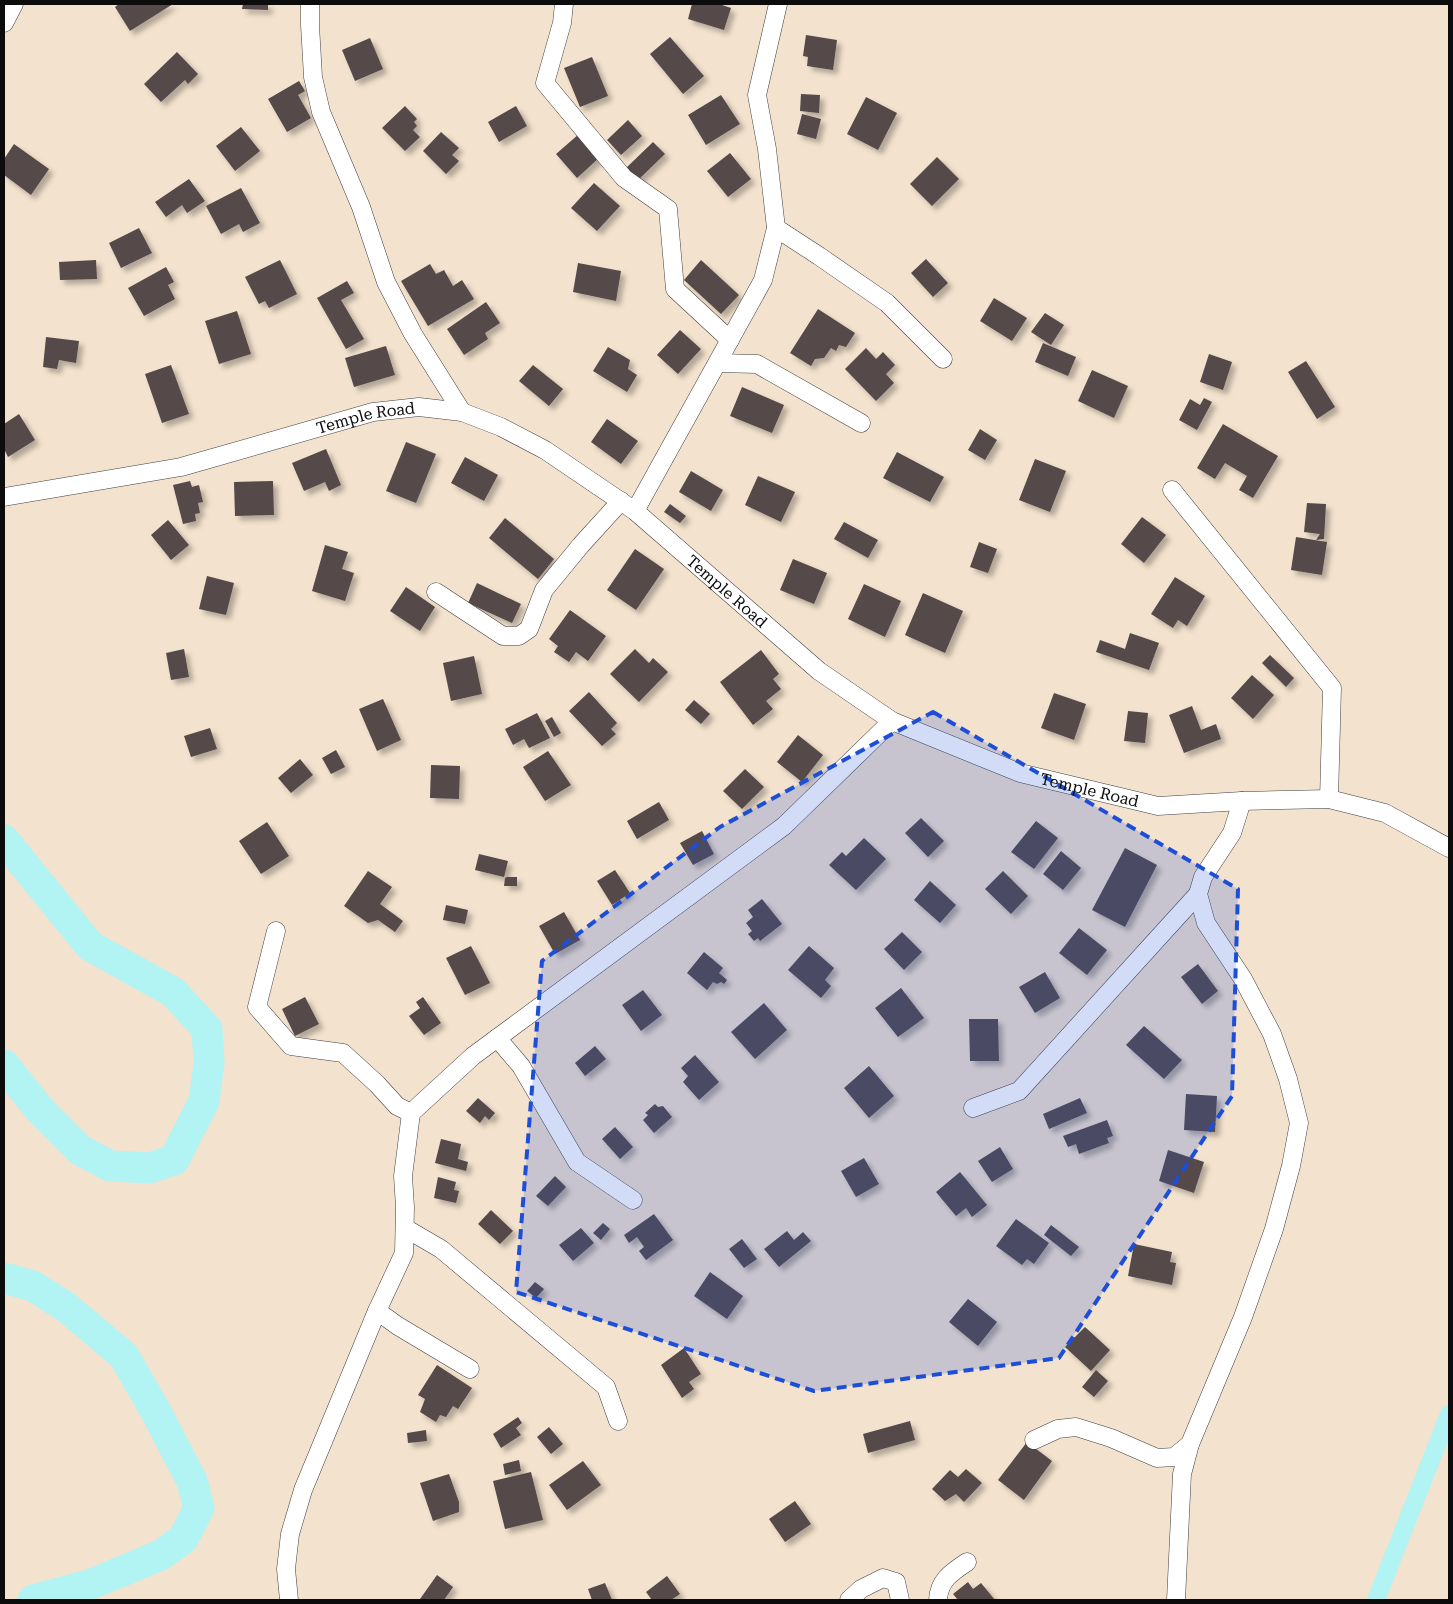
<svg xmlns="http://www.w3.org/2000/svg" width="1453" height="1604" viewBox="0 0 1453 1604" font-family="'Roboto Serif',serif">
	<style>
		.farmland { fill: #f3e2cd }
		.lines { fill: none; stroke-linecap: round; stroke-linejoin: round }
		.canal { stroke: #b2f3f4; stroke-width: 18 }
		.river { stroke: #b2f3f4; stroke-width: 31 }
		.building { fill: #544949; filter: url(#shadow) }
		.minor-casing { stroke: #3f3f3f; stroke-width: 19 }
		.minor { stroke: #fff; stroke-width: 18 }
		.marked { fill: #1d4ed8; fill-opacity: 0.2; stroke: #1d4ed8; stroke-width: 4; stroke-dasharray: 10 6; stroke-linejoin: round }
		.labels { text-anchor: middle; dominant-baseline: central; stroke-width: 5; stroke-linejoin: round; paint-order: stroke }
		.street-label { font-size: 16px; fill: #0c0c0c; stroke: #fff }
	</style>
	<defs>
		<filter id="shadow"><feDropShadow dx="4.5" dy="4.5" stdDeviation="2.5" flood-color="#0004"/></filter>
	</defs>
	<rect width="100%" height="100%" fill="#fef4ec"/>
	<rect class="farmland" x="4" y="4" width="1445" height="1596"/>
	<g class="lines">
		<path class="canal" d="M1376 1600 1449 1414"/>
		<g class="river">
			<path d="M4 840 90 946 173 992 207 1029 209 1063 204 1101 174 1160 149 1168 110 1166 80 1150 40 1110 4 1065"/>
			<path d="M4 1278 33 1286 66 1307 124 1356 155 1410 192 1481 199 1508 183 1539 161 1555 89 1585 33 1600"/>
		</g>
	</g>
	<g class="building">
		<path d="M119 4H173L130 31 115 7Z"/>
		<path d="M243 4H268V10L242 9Z"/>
		<path d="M692 4H719L731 8 724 30 688 19Z"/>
		<path d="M806 35 837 40 833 70 807 66 808 57 803 56Z"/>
		<path d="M670 37 704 76 683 94 650 54Z"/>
		<path d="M370 38 383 69 355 81 342 50Z"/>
		<path d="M177 52 198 74 188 84 185 80 161 102 144 84Z"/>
		<path d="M592 57 608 96 580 107 564 68Z"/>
		<path d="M299 81 305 91 298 95 311 118 287 132 268 99Z"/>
		<path d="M801 94 820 95 819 113 800 111Z"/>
		<path d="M721 95 740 124 706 145 688 115Z"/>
		<path d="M866 97 897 113 878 150 847 134Z"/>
		<path d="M405 106 417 119 414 122 417 126 413 130 420 137 405 151 382 128Z"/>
		<path d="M516 106 527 126 499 142 488 122Z"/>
		<path d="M802 114 821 119 816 139 797 134Z"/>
		<path d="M628 120 642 136 621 155 607 140Z"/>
		<path d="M241 127 260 151 235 171 216 146Z"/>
		<path d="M441 132 459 148 452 155 459 161 446 174 423 151Z"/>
		<path d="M579 134 600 157 577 178 556 154Z"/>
		<path d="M653 142 665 154 637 181 625 169Z"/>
		<path d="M14 144 49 169 31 195 4 175V159Z"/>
		<path d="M730 153 751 179 728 197 707 171Z"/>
		<path d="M937 157 959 179 932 206 910 184Z"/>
		<path d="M189 179 205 201 187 213 182 205 166 217 155 202Z"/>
		<path d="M594 183 620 206 597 231 571 208Z"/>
		<path d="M241 188 260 223 243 232 239 224 221 234 206 206Z"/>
		<path d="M139 228 152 253 121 268 109 243Z"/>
		<path d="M926 259 948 283 933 297 911 273Z"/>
		<path d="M96 260 97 279 60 280 59 262Z"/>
		<path d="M280 260 297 294 269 308 265 301 259 304 245 277Z"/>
		<path d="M701 260 739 295 721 314 684 280Z"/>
		<path d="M578 263 621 271 616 301 573 292Z"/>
		<path d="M430 264 436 274 444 270 453 286 462 280 474 299 428 326 401 281Z"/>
		<path d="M166 267 174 282 168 285 175 299 144 316 128 288Z"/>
		<path d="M347 281 354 293 341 300 364 339 346 349 317 298Z"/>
		<path d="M994 298 1027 318 1012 341 980 321Z"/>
		<path d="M486 302 500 323 485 333 488 339 464 355 447 329Z"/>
		<path d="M818 309 855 333 846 347 839 345 836 351 831 348 824 358 815 359 811 366 790 353Z"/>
		<path d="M237 311 251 354 219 364 205 321Z"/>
		<path d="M1045 313 1064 325 1051 345 1031 332Z"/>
		<path d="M680 330 701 349 678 374 657 355Z"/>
		<path d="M46 337 79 341 76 363 59 360 57 369 43 367Z"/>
		<path d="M1043 343 1076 357 1068 376 1035 362Z"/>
		<path d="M386 346 395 375 354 387 345 358Z"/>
		<path d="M608 347 630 360 628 369 637 375 627 392 593 371Z"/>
		<path d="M866 348 876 359 883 352 895 365 886 374 894 383 876 401 845 369Z"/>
		<path d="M1209 354 1232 362 1223 390 1200 382Z"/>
		<path d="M1306 361 1335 407 1317 419 1288 372Z"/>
		<path d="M171 365 189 414 162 423 145 374Z"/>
		<path d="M533 365 563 389 549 406 519 381Z"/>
		<path d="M1092 370 1128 386 1114 418 1078 401Z"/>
		<path d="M742 387 784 405 772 433 730 416Z"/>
		<path d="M1204 398 1212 402 1197 430 1179 420 1190 399 1200 405Z"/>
		<path d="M19 414 35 440 8 457 4 449V424Z"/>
		<path d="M607 419 638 441 621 464 591 442Z"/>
		<path d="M1223 424 1278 456 1253 498 1239 490 1247 476 1225 463 1215 479 1197 468Z"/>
		<path d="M980 429 997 440 985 460 968 450Z"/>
		<path d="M406 442 436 454 416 503 386 491Z"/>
		<path d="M326 449 341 485 329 491 325 482 304 491 292 463Z"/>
		<path d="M897 452 944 477 930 502 883 478Z"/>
		<path d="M465 457 498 475 484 501 451 483Z"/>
		<path d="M1035 459 1066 471 1050 512 1019 500Z"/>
		<path d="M691 471 723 490 711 511 679 492Z"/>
		<path d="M758 476 795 492 781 522 745 505Z"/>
		<path d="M190 481 192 487 199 485 203 502 198 503 200 513 195 514 196 521 183 524 173 485Z"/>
		<path d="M273 481 274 515 235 516 234 482Z"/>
		<path d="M1307 503 1326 504 1324 539 1316 540 1320 534 1304 532Z"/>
		<path d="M670 504 686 516 680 523 664 512Z"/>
		<path d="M1142 517 1166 535 1144 563 1121 544Z"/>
		<path d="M505 518 554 559 538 579 489 538Z"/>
		<path d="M168 520 189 545 171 560 151 535Z"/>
		<path d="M844 522 878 540 868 558 834 539Z"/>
		<path d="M1296 537 1327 542 1322 575 1291 570Z"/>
		<path d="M979 542 997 549 988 573 970 567Z"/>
		<path d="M325 545 348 552 342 569 354 573 345 601 312 591Z"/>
		<path d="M635 549 664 569 636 610 607 590Z"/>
		<path d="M793 559 827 573 814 604 780 590Z"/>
		<path d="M207 576 234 583 226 615 199 609Z"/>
		<path d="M1175 577 1205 596 1187 626 1178 620 1173 628 1151 614Z"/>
		<path d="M477 583 521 604 512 623 468 603Z"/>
		<path d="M864 584 901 601 885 637 848 619Z"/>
		<path d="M406 587 435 607 420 631 390 611Z"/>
		<path d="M923 593 963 611 945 653 905 635Z"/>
		<path d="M570 610 606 636 588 661 576 652 569 662 554 652 558 646 549 639Z"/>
		<path d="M1130 633 1159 643 1149 670 1096 652 1100 640 1125 649Z"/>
		<path d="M184 649 189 677 171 680 166 653Z"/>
		<path d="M635 649 649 663 653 658 668 672 639 702 610 674Z"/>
		<path d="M761 650 779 674 773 679 781 689 766 701 773 709 753 725 720 682Z"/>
		<path d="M1270 655 1294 678 1286 687 1262 663Z"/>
		<path d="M474 656 482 694 451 701 443 663Z"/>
		<path d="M1252 675 1274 695 1253 719 1231 698Z"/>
		<path d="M589 692 617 723 611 729 616 734 602 746 569 711Z"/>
		<path d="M1054 693 1086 704 1074 740 1041 728Z"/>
		<path d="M383 699 401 740 377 751 359 709Z"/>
		<path d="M694 700 710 714 701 724 685 710Z"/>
		<path d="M1192 706 1201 730 1216 724 1221 739 1184 753 1169 715Z"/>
		<path d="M1128 711 1148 713 1145 743 1124 741Z"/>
		<path d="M537 713 550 738 529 748 524 739 513 745 505 729Z"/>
		<path d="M552 717 561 733 554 737 545 721Z"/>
		<path d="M210 728 217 749 191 757 184 736Z"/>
		<path d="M798 735 823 755 802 782 777 762Z"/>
		<path d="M336 750 345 767 331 774 322 758Z"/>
		<path d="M548 751 571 785 545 801 523 767Z"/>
		<path d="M300 759 313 775 291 793 278 778Z"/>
		<path d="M431 765 460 766 459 799 430 798Z"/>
		<path d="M745 769 764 787 742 809 723 791Z"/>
		<path d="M659 802 669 820 637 839 627 821Z"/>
		<path d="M921 818 944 841 928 857 905 833Z"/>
		<path d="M1036 821 1058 838 1034 869 1011 852Z"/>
		<path d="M267 822 289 856 261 874 239 841Z"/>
		<path d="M702 831 714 854 693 865 680 843Z"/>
		<path d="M864 838 886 859 856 890 829 865 842 852 846 856Z"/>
		<path d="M1125 848 1157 865 1125 927 1092 910Z"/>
		<path d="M1061 851 1081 868 1063 890 1043 874Z"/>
		<path d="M479 854 508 861 504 877 475 870Z"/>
		<path d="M615 870 630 893 612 905 597 881Z"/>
		<path d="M368 871 392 887 380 904 403 921 395 932 378 920 368 923 344 906Z"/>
		<path d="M1003 871 1028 896 1011 914 985 889Z"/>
		<path d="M507 877H517V886H504L505 878Z"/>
		<path d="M930 881 956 905 940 923 914 900Z"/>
		<path d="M762 899 782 924 760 941 758 938 754 941 748 934 752 931 746 923 753 917 748 910Z"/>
		<path d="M446 905 468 910 465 924 443 920Z"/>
		<path d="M564 912 580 940 555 954 539 926Z"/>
		<path d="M1079 928 1107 950 1087 975 1059 953Z"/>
		<path d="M902 932 922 952 904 970 884 949Z"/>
		<path d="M471 946 490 983 465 995 446 958Z"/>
		<path d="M809 946 834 968 825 980 831 986 821 998 788 970Z"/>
		<path d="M704 952 723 968 719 973 727 980 724 984 721 982 717 984 713 982 707 990 687 973Z"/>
		<path d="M1198 964 1218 991 1202 1004 1181 977Z"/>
		<path d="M1045 972 1060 998 1035 1013 1019 987Z"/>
		<path d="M901 988 924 1018 898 1037 875 1008Z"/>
		<path d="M643 990 662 1015 641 1031 622 1005Z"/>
		<path d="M305 997 319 1024 295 1036 282 1009Z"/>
		<path d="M423 997 441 1023 424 1035 409 1016 420 1008 416 1002Z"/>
		<path d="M764 1003 787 1030 755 1059 731 1032Z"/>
		<path d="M969 1019H998L999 1061H970Z"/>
		<path d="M1144 1026 1182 1060 1164 1079 1126 1045Z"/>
		<path d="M595 1046 606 1059 585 1076 575 1063Z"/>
		<path d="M695 1055 719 1082 699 1100 683 1082 688 1076 681 1068Z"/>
		<path d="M869 1066 894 1096 869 1118 844 1088Z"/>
		<path d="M1186 1094 1217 1096 1215 1132 1184 1130Z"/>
		<path d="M478 1098 495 1113 489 1120 485 1116 480 1123 466 1111Z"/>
		<path d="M1080 1098 1087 1113 1049 1129 1043 1114Z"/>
		<path d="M655 1104 658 1107 663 1106 672 1117 654 1133 643 1120 648 1115 645 1113Z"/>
		<path d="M1107 1120 1113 1136 1107 1138 1109 1143 1079 1154 1076 1144 1068 1147 1063 1136Z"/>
		<path d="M615 1127 633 1147 620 1159 602 1139Z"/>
		<path d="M441 1139 461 1144 458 1159 468 1162 466 1171 435 1163Z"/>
		<path d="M1000 1147 1013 1169 992 1182 978 1161Z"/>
		<path d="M1168 1150 1204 1162 1194 1193 1159 1181Z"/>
		<path d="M864 1158 879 1184 856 1197 841 1171Z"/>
		<path d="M960 1172 987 1205 972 1217 966 1208 956 1216 936 1192Z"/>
		<path d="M555 1176 566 1187 548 1206 536 1196Z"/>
		<path d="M438 1177 456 1182 454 1190 459 1191 456 1203 434 1198Z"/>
		<path d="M491 1210 513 1231 500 1244 478 1224Z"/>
		<path d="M654 1214 673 1240 646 1260 639 1251 644 1247 637 1237 629 1243 624 1235Z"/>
		<path d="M1016 1219 1049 1243 1034 1264 1027 1259 1022 1265 996 1246Z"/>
		<path d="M603 1223 610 1229 601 1240 593 1233Z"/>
		<path d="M1051 1225 1079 1247 1071 1256 1044 1235Z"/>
		<path d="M581 1228 594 1243 573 1261 559 1245Z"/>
		<path d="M787 1231 794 1240 803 1232 811 1241 779 1267 764 1249Z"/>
		<path d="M742 1239 757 1259 744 1268 729 1249Z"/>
		<path d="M1134 1244 1172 1252 1170 1262 1176 1263 1172 1285 1128 1276Z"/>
		<path d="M710 1272 743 1296 727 1319 694 1296Z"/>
		<path d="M535 1282 544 1289 536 1298 527 1291Z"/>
		<path d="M968 1299 997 1322 978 1346 949 1322Z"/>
		<path d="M1085 1327 1110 1350 1091 1371 1065 1347Z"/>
		<path d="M684 1348 701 1374 689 1382 694 1389 682 1398 661 1365Z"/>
		<path d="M437 1365 472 1388 458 1409 453 1406 446 1417 440 1415 436 1422 420 1412 425 1399 418 1395Z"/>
		<path d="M1096 1370 1108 1381 1094 1397 1082 1387Z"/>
		<path d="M518 1417 522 1423 516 1428 521 1435 501 1448 493 1434Z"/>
		<path d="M910 1421 915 1440 868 1453 863 1434Z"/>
		<path d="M549 1427 563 1444 551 1454 537 1437Z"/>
		<path d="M426 1430 427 1441 408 1443 407 1433Z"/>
		<path d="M1027 1442 1052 1461 1024 1500 998 1480Z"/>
		<path d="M519 1460 521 1471 505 1475 503 1464Z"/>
		<path d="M583 1461 601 1485 567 1510 549 1485Z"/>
		<path d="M966 1469 982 1483 964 1502 956 1494 945 1501 932 1489 950 1470 958 1477Z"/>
		<path d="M531 1472 543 1520 505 1529 493 1481Z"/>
		<path d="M449 1474 459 1502V1512L433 1521 420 1483Z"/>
		<path d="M795 1501 811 1524 785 1542 769 1519Z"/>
		<path d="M437 1575 453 1587 444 1600H423L420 1599Z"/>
		<path d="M667 1576 680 1594 671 1600H652L646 1592Z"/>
		<path d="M968 1582 973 1589 981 1583 995 1600H958L953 1594Z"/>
		<path d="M605 1583 612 1600H592L588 1589Z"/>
	</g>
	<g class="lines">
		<defs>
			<g id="minor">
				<path d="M310 4V25L313 77 321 112 361 207 386 282 413 334 462 412"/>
				<path d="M564 4 562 23 545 83 624 178 668 209 675 289 730 340"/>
				<path d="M4 23 14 4"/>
				<path d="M776 228 819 256 887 303 943 359"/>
				<path d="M718 363 757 364 861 423"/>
				<path d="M1172 490 1332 688 1329 799"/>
				<path id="s1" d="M4 497 181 467 373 412 419 407 462 412 501 427 545 450 635 511 819 671 892 721 1020 773 1158 806 1242 801 1329 799 1385 813 1449 848"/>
				<path d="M635 511 763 280 776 228 767 149 757 95 778 4"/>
				<path d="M436 592 503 636H519L529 629 544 590 581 545 621 501"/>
				<path d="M276 931 257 1007 291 1046 343 1053 377 1084 397 1106 411 1113"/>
				<path d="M497 1038 521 1066 577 1162 633 1200"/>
				<path d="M973 1108 1019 1091 1198 894"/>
				<path d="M405 1228 441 1249 606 1387 618 1421"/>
				<path d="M377 1311 398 1326 470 1369"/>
				<path d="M1034 1440 1058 1429 1076 1427 1111 1438 1157 1458 1174 1457 1190 1444"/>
				<path d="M289 1600 286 1569 290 1534 303 1490 377 1311 404 1253 405 1207 403 1176 411 1113 473 1056 784 826 892 721"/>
				<path d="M849 1600 861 1589 883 1578 896 1582 900 1600"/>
				<path d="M938 1600C939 1580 952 1572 967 1562"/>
				<path d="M1176 1600 1182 1474 1190 1444 1243 1317 1274 1229 1291 1166 1299 1123 1288 1079 1272 1034 1243 979 1206 923 1198 894 1203 877 1232 833 1242 801"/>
			</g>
		</defs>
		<use href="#minor" class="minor-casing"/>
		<use href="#minor" class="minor"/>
	</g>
	<path class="marked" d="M933 712 1238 889 1232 1096 1059 1358 814 1391 516 1292 542 961 720 827Z"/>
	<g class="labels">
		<g class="street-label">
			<text stroke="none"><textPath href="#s1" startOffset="371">Temple Road</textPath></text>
			<text stroke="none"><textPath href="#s1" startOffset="791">Temple Road</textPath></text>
			<text stroke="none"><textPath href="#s1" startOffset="1211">Temple Road</textPath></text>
		</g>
	</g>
	<rect width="1453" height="1604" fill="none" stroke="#0c0c0c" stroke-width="10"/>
</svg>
